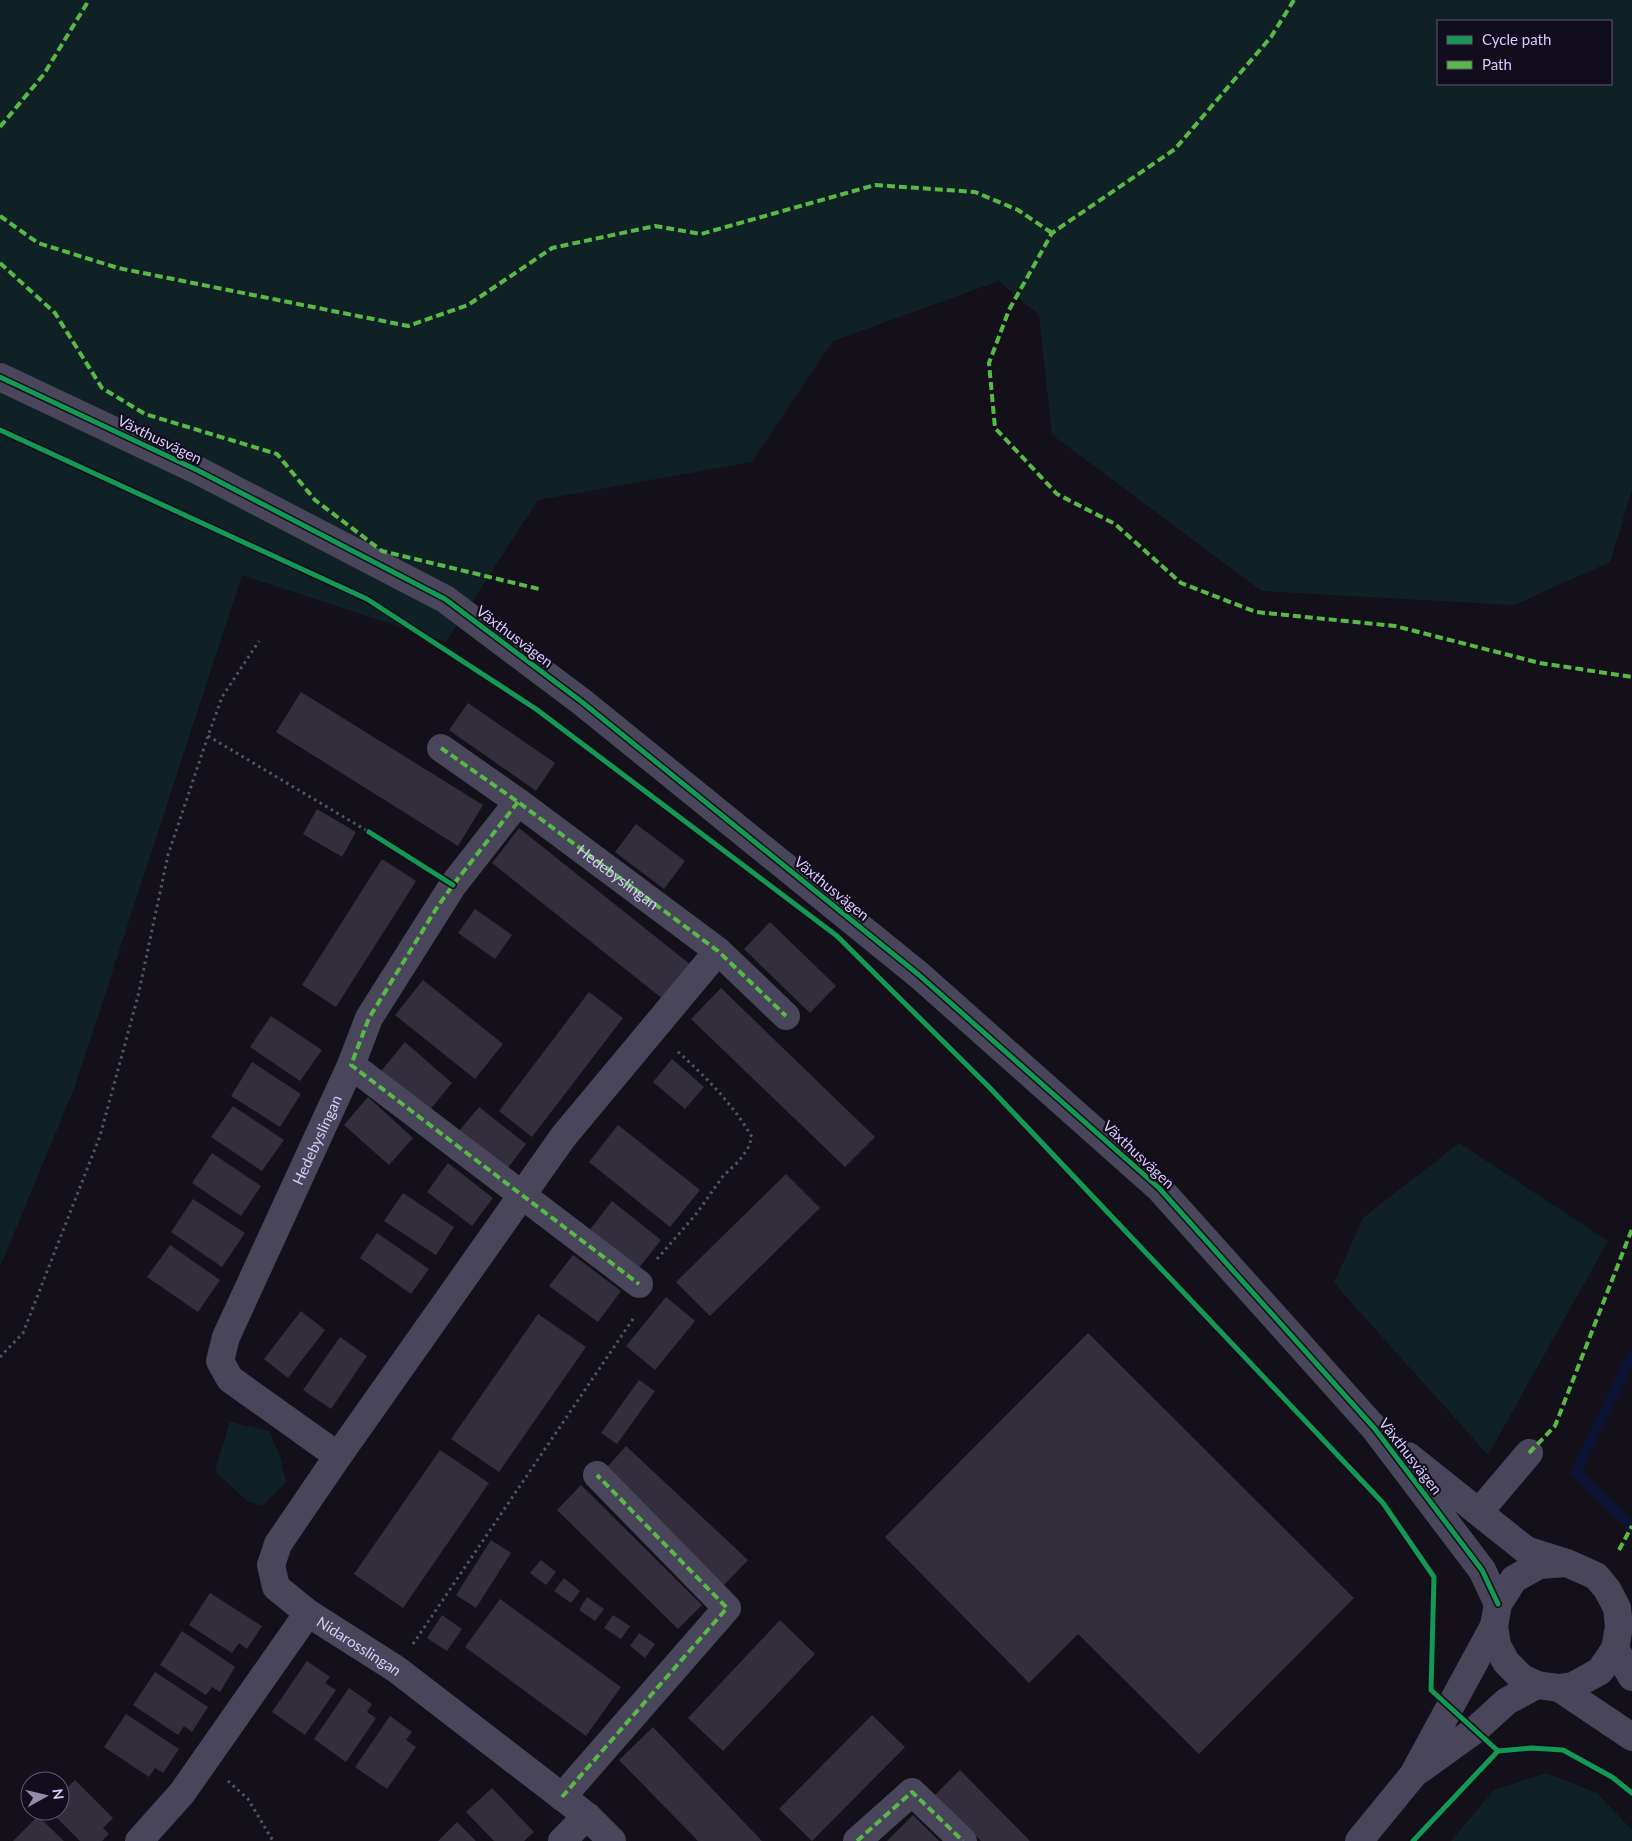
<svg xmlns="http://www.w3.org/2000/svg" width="1632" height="1841" viewBox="0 0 1632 1841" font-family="Lato,sans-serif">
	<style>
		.green { fill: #102125; fill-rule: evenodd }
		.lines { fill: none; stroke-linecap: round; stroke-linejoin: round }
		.stream { stroke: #0c1435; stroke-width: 10 }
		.building { fill: #322e3c }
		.path { stroke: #4e5766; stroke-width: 3; stroke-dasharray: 2.5 4; stroke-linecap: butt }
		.minor { stroke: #49455a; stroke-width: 28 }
		.quiet { stroke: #58b947; stroke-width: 4; stroke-dasharray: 8 4; stroke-linecap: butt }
		.cycleway-casing { stroke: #120d1d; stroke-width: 8 }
		.cycleway { stroke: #139951; stroke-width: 5 }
		.labels { text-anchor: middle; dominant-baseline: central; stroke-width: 4.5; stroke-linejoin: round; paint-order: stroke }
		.street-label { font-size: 15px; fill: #d9cbfd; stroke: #120d1d }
	</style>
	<rect width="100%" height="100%" fill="#13101a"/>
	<g class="green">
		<path d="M0 0H1632V490L1610 562 1514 605 1262 591 1052 435 1039 315 999 281 833 341 752 462 538 500 446 642 242 575 75 1086 0 1267ZM1438 21H1611V84H1438Z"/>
		<path d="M1459 1143 1608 1241 1488 1455 1334 1283 1363 1218Z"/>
		<path d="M230 1422 269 1431 280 1456 286 1482 262 1506 247 1501 215 1471Z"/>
		<path d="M1546 1773 1597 1793 1632 1830V1841H1451L1494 1790Z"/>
	</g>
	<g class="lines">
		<path class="stream" d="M1632 1355 1576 1472 1632 1527"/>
	</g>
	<g class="building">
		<path d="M301 692 483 805 458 846 276 732Z"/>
		<path d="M468 703 555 763 536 791 449 730Z"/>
		<path d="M317 809 356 832 342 857 303 834Z"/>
		<path d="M636 824 685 861 664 889 615 852Z"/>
		<path d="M519 828 691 965 664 1000 492 863Z"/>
		<path d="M382 859 416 881 336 1007 302 985Z"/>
		<path d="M475 909 512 935 495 959 458 933Z"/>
		<path d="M770 922 836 986 810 1013 744 949Z"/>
		<path d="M423 980 503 1044 475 1079 395 1015Z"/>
		<path d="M721 988 875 1137 845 1167 691 1019Z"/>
		<path d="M589 992 623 1018 532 1137 499 1111Z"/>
		<path d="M271 1016 322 1050 300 1081 250 1047Z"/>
		<path d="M405 1042 452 1083 428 1112 381 1071Z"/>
		<path d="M672 1059 704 1087 685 1109 653 1082Z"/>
		<path d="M252 1062 301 1094 280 1127 231 1096Z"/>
		<path d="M368 1097 413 1138 389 1165 344 1125Z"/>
		<path d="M233 1106 284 1140 262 1171 211 1137Z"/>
		<path d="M479 1107 526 1144 507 1169 459 1131Z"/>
		<path d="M618 1125 700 1190 670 1227 589 1162Z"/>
		<path d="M212 1153 261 1186 241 1216 192 1183Z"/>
		<path d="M448 1163 493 1198 472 1226 427 1192Z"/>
		<path d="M786 1174 820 1208 710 1316 676 1282Z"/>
		<path d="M403 1193 454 1227 436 1255 384 1221Z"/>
		<path d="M193 1199 245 1233 222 1267 171 1232Z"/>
		<path d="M612 1201 661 1240 638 1269 589 1231Z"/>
		<path d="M377 1233 429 1269 411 1294 360 1258Z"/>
		<path d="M170 1245 220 1280 198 1312 147 1277Z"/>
		<path d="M573 1255 621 1291 598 1322 549 1286Z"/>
		<path d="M666 1297 695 1321 655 1370 626 1346Z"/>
		<path d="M301 1311 325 1330 288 1378 264 1359Z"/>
		<path d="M538 1314 586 1347 499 1472 451 1439Z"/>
		<path d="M1088 1333 1354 1598 1199 1754 1078 1634 1029 1683 885 1537Z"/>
		<path d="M340 1337 367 1356 331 1409 303 1390Z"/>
		<path d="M639 1380 655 1391 617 1444 601 1433Z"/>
		<path d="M626 1446 748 1560 722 1587 601 1474Z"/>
		<path d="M440 1450 489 1483 403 1608 354 1574Z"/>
		<path d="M581 1485 702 1605 678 1629 557 1510Z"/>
		<path d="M491 1540 511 1553 476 1608 456 1595Z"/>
		<path d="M541 1560 556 1572 546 1585 530 1573Z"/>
		<path d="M564 1578 580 1591 571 1603 554 1591Z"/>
		<path d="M210 1593 262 1626 247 1649 239 1643 232 1653 189 1625Z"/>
		<path d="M587 1597 604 1609 595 1621 579 1610Z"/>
		<path d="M500 1599 621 1687 586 1736 465 1647Z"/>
		<path d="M442 1615 462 1629 447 1651 427 1638Z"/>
		<path d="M613 1615 630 1626 621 1639 604 1628Z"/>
		<path d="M780 1620 815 1654 723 1751 688 1718Z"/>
		<path d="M182 1631 235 1667 220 1692 212 1687 206 1695 160 1665Z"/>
		<path d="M639 1633 655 1644 645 1658 630 1646Z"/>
		<path d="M307 1661 330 1677 325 1683 336 1690 305 1735 272 1712Z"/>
		<path d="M155 1672 208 1707 192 1732 184 1726 178 1735 133 1705Z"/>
		<path d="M349 1688 372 1704 367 1712 376 1718 346 1762 314 1739Z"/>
		<path d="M126 1714 179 1749 163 1773 155 1768 149 1777 104 1747Z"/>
		<path d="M872 1715 905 1747 812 1841 779 1809Z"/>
		<path d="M390 1716 412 1732 406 1740 416 1747 387 1789 355 1767Z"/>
		<path d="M653 1727 762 1841H698L619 1760Z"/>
		<path d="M960 1770 1030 1841H981L935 1795Z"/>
		<path d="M75 1780 113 1818 103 1828 109 1834 102 1841H80L50 1811H60V1795Z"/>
		<path d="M492 1788 534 1832 524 1841H494L466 1812Z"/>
		<path d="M913 1815 939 1841H887Z"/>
		<path d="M38 1816 64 1841H13Z"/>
		<path d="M457 1822 476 1841H438Z"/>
	</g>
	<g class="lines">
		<g class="path">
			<path d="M208 736 369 832"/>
			<path d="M657 1259 697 1213 723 1176 739 1161 748 1148 752 1137C732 1103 705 1076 676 1050"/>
			<path d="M0 1357 23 1333 100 1136 138 996 168 855 208 736 222 697 259 641"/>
			<path d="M413 1644 635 1316"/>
			<path d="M228 1781 248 1799 273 1841"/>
		</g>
		<g class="minor">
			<path d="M0 377 199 471 445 599 582 702 919 975 1159 1188 1375 1429 1482 1570 1498 1604"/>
			<path d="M441 748 518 802 718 951 786 1016"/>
			<path d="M351 1065 639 1284"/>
			<path id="s1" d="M338 1456 230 1379 220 1361 226 1337 351 1065 369 1018 453 885 518 802"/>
			<path d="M1408 1456 1526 1550 1567 1563 1596 1576 1607 1589 1617 1608 1619 1627 1615 1649 1600 1671 1573 1686 1559 1688 1537 1685 1522 1678 1506 1662 1497 1645 1494 1626 1498 1604 1514 1579 1539 1565 1567 1563"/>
			<path d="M1479 1512 1529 1453"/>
			<path d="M308 1613 276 1587 271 1565 278 1544 338 1456 563 1137 718 951"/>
			<path d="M1615 1649 1632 1677"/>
			<path d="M1559 1688 1632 1737"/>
			<path d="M1418 1771 1475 1730 1507 1701 1537 1685"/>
			<path d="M562 1797 727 1608 597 1475"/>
			<path id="s2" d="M139 1841 182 1793 308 1613 396 1669 587 1816 612 1841"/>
			<path d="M562 1841 587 1816"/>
			<path d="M857 1841 912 1792 963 1841"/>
			<path d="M1359 1841 1413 1775 1494 1626"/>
		</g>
		<g class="quiet">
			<path d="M1294 0 1271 37 1175 149 1052 233 1009 310 989 363 995 428 1057 494 1115 524 1181 583 1256 612 1395 626 1540 663 1632 677"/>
			<path d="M0 127 44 74 89 0"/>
			<path d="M0 216 38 243 118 268 408 326 468 305 552 248 655 226 701 234 875 185 975 192 1018 210 1052 233"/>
			<path d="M0 263 55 313 102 388 145 414 277 454 315 500 382 551 539 589"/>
			<path id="s3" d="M441 748 518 802 718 951 786 1016"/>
			<path d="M518 802 453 885 436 909 369 1018 351 1065 639 1284"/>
			<path d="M1529 1453 1555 1426 1632 1229"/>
			<path d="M1619 1550 1632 1526"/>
			<path d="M562 1797 727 1608 597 1475"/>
			<path d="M857 1841 912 1792 963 1841"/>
		</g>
		<defs>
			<g id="cycleway">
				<path d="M0 377 199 471 445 599 582 702 919 975 1159 1188 1375 1429 1482 1570 1498 1604"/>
				<path d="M0 430 367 599 536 709 837 936 989 1087 1383 1503 1434 1577 1431 1690 1498 1751"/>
				<path d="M369 832 453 885"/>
				<path d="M1413 1841 1498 1751 1531 1748 1563 1750 1612 1777 1632 1793"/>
			</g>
		</defs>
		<use href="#cycleway" class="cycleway-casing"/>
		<use href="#cycleway" class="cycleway"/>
	</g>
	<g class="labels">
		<g class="street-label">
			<text transform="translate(160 439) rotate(26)">Växthusvägen</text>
			<text transform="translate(515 636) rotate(37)">Växthusvägen</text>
			<text stroke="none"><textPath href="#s3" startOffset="219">Hedebyslingan</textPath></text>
			<text transform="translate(832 888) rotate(39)">Växthusvägen</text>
			<text stroke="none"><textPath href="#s1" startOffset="395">Hedebyslingan</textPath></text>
			<text transform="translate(1139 1154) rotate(43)">Växthusvägen</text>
			<text transform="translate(1411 1456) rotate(52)">Växthusvägen</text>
			<text stroke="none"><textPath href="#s2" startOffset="345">Nidarosslingan</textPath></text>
		</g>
	</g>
	<rect x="1437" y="20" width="175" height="65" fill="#120d1d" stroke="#625977"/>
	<rect x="1447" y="36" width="25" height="8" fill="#139951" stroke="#625977"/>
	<text x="1482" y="45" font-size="15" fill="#d9cbfd">Cycle path</text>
	<rect x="1447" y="61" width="25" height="8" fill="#58b947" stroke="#625977"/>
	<text x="1482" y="70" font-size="15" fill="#d9cbfd">Path</text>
	<g transform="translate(45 1796) rotate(82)"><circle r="24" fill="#120d1d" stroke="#625977"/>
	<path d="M0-4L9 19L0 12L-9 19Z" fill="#948aae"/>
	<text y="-8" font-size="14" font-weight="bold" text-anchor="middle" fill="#d9cbfd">N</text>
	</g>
</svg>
